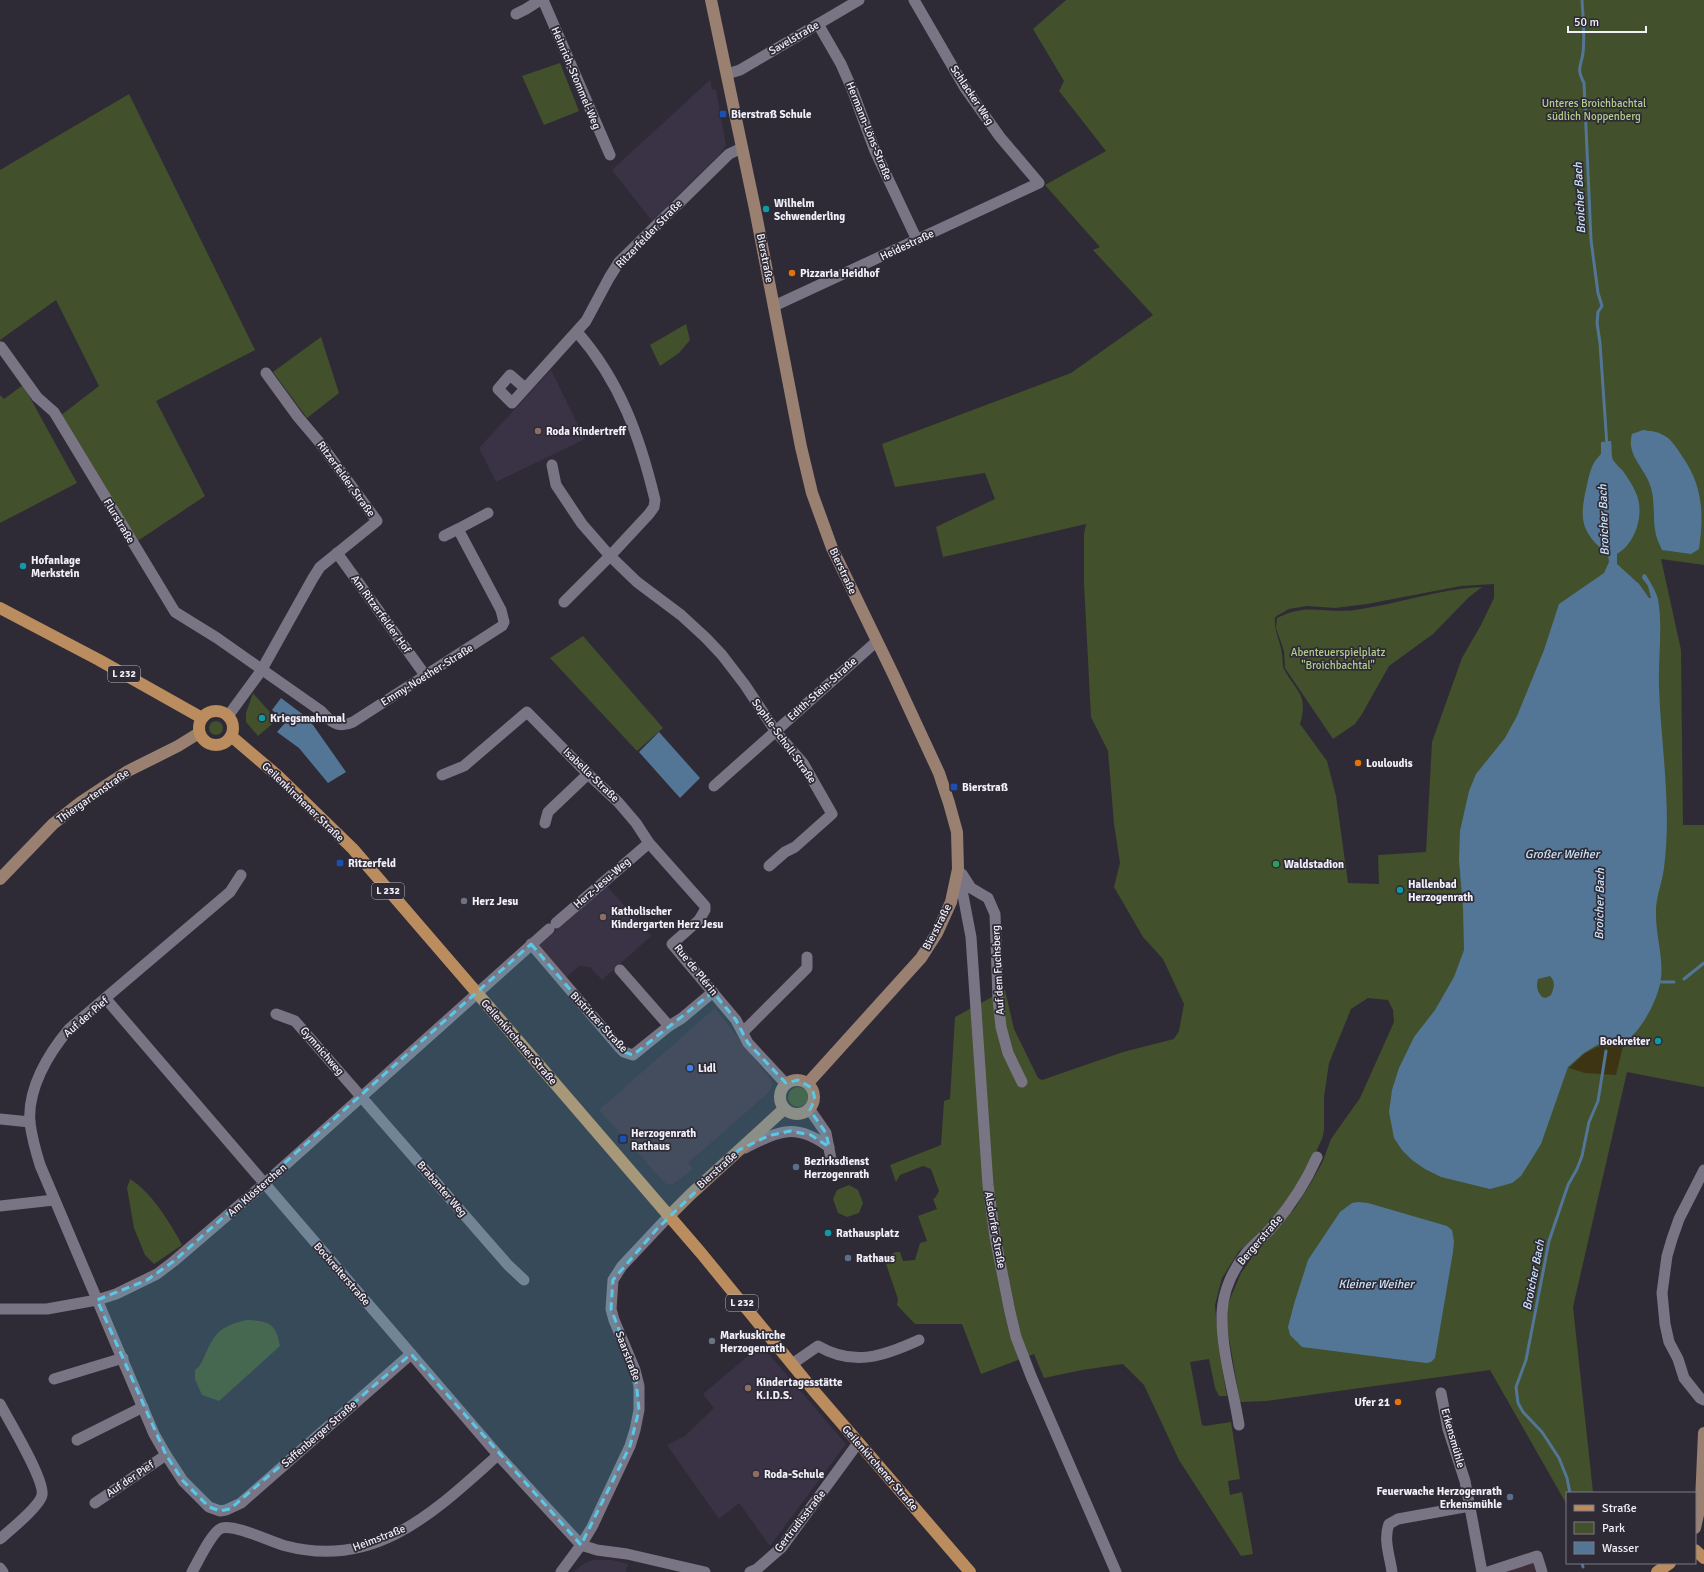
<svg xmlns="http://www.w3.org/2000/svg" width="1704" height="1572" viewBox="0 0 1704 1572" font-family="Signika,sans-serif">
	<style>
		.commercial { fill: #3f2f3b }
		.built { fill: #393345 }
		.green { fill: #42502b; fill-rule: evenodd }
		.sand { fill: #3d3414 }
		.water { fill: #537696; fill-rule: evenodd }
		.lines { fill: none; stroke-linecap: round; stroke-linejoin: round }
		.stream { stroke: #537696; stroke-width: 3 }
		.street { stroke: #797584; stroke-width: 11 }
		.secondary { stroke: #998071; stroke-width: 12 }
		.primary { stroke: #ba8c5e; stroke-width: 12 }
		.marked { fill: #5bc7e7; fill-opacity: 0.2; stroke: #5bc7e7; stroke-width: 3; stroke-dasharray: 8 5; stroke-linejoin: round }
		.transit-dot { fill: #1a4fb4; stroke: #2e2b37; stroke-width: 1.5 }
		.culture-dot { fill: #0f9aa8; stroke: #2e2b37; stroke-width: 1.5 }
		.food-dot { fill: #e8710a; stroke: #2e2b37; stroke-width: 1.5 }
		.education-dot { fill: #8d6e63; stroke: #2e2b37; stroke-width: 1.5 }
		.leisure-dot { fill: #2e9e5b; stroke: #2e2b37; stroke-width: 1.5 }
		.worship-dot { fill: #6b7280; stroke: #2e2b37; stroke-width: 1.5 }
		.shop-dot { fill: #3f7fe0; stroke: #2e2b37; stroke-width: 1.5 }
		.service-dot { fill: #5c6f8a; stroke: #2e2b37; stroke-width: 1.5 }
		.labels { text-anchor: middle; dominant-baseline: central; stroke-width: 3.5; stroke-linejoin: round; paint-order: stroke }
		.shield { fill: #2e2b37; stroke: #b6b4bd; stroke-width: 1 }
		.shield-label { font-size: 10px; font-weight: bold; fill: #f1eff7 }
		.street-label { font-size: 11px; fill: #f1eff7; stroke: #2e2b37 }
		.park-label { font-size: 11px; fill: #b3ce8b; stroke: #2e2b37 }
		.poi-label { font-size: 11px; font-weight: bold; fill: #f1eff7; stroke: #2e2b37; text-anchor: start }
		.water-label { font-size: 12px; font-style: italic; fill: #cce3f8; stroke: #2e2b37 }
	</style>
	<rect width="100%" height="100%" fill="#2e2b37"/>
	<g class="commercial">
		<path d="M715 1008 771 1080 772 1087 768 1093 688 1163 693 1169 673 1184H666L599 1110Z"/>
		<path d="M1533 1562 1536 1572H1503Z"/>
	</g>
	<g class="built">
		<path d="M710 80 712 89 716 90 726 145 721 153 652 221 612 170Z"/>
		<path d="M551 370 585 439 496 482 479 448Z"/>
		<path d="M607 886 651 936 602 980 590 967 579 966 564 979 537 947Z"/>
		<path d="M761 1345 846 1444 770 1546 739 1503 719 1519 667 1445 685 1436 714 1408 703 1394Z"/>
		<path d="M593 1560H612L628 1564 626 1572H573L585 1563Z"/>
	</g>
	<g class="green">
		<path d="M1066 0H1704V565L1661 559 1681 650 1683 825H1704V1087L1627 1072 1573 1307 1593 1492 1652 1493H1567V1505L1490 1370 1266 1401 1240 1402 1226 1321 1227 1306 1241 1273 1257 1250 1295 1208 1312 1181 1323 1161 1331 1139 1360 1098 1394 1022 1393 1010 1388 1000 1368 998 1351 1009 1329 1063 1324 1097V1130L1322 1139 1306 1173 1280 1214 1239 1251 1222 1278 1215 1305 1219 1351 1227 1396H1219L1215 1388 1209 1359 1190 1362 1202 1425 1205 1426 1231 1422 1240 1479 1228 1481 1230 1495 1242 1492 1253 1554 1241 1556 1179 1460 1144 1385 1123 1364 1082 1370 1044 1378 1034 1354 981 1374 962 1324H915L897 1305 898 1299 886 1264C889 1258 891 1251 900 1252L903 1261 915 1260 920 1243 927 1241 918 1216 937 1209 933 1199 935 1198 939 1191 931 1169 923 1166 900 1175 896 1182 890 1165 941 1145 944 1101 950 1099 955 1017 1005 990 1014 1029 1038 1078 1042 1080 1123 1052 1174 1039 1179 1031 1184 1004 1163 959 1143 937 1114 887 1120 863 1114 824 1108 751 1091 717 1084 584V534L1086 524 943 557 936 527 995 499 985 473 895 487 882 444 1071 373 1153 315 1093 250 1100 247 1045 185 1106 151 1059 91 1064 81 1033 29ZM1494 584V598L1481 625 1462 658 1432 742 1426 852 1378 855 1379 884 1348 883 1336 796 1327 761 1300 724C1309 694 1296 692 1284 669 1282 665 1283 659 1282 654 1280 640 1274 632 1275 617L1289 609 1307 606 1335 608 1367 604 1461 586Z"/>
		<path d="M560 63 579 111 544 125 522 76Z"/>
		<path d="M129 94 255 350 156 401 205 496 136 542 60 416 99 386 56 300 0 340V170Z"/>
		<path d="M686 324 690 340 679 353 660 366 650 345Z"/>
		<path d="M321 337 339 393 307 418 273 372Z"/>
		<path d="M23 385 77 483 0 523V395L4 399Z"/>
		<path d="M1482 587 1469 597 1433 634 1389 666 1362 714 1355 724 1333 739 1285 668 1284 651 1276 628 1277 618C1308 602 1324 614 1355 610 1398 604 1439 589 1482 587Z"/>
		<path d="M583 636 663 728 637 751 550 658Z"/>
		<path d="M253 693 277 720 258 736 246 722V713Z"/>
		<circle cx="216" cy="728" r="7"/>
		<circle cx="798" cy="1097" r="10"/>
		<path d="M130 1179C152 1193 169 1221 182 1245L154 1264 145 1255 134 1228 127 1188Z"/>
		<path d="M849 1185 858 1190 863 1203 859 1213 847 1217 838 1213 833 1199 837 1190Z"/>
		<path d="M247 1320C269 1321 276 1323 280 1346L219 1401 202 1395 195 1379V1370C201 1366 202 1361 205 1355 216 1331 221 1326 247 1320Z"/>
	</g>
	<path class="sand" d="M1623 1046 1616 1075 1585 1073 1569 1068 1584 1054 1597 1047Z"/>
	<g class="water">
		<path d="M1643 430C1649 431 1656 431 1661 434 1671 438 1676 447 1682 456 1703 486 1704 514 1699 549L1691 554 1662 550C1660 545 1657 540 1656 535 1652 519 1656 501 1650 485 1644 467 1626 455 1632 434Z"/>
		<path d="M1611 441C1612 446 1611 455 1613 460 1616 464 1620 468 1623 471 1628 478 1633 486 1636 493 1645 513 1636 543 1617 554V564L1639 584 1649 598H1651L1648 586 1642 578 1643 574 1646 575C1650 582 1656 591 1658 599 1663 627 1658 658 1659 687 1661 746 1672 808 1664 868 1662 884 1655 899 1656 915 1656 938 1665 962 1660 984 1655 1006 1640 1032 1622 1045L1607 1043 1597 1045 1584 1053 1568 1067 1541 1144 1521 1176 1512 1183 1490 1189 1441 1177 1425 1169 1412 1160 1402 1150 1394 1138 1389 1112 1392 1090 1399 1068 1414 1037 1435 1010 1454 977 1464 950 1463 908 1459 860 1460 831 1469 791 1476 774 1505 738 1517 716 1544 650 1559 604 1604 573 1609 562 1608 554C1580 532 1579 518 1587 485 1590 472 1591 464 1601 454V442ZM1550 976C1556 982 1554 988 1551 995L1546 998 1542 997C1537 991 1536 987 1538 979Z"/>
		<path d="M281 698 301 713 313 725 346 772 328 783 299 748 277 732 286 722 272 710Z"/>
		<path d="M659 732 700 778 680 798 639 752Z"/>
		<path d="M1358 1202 1368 1203 1447 1226 1452 1230 1454 1241 1453 1252 1435 1358 1431 1362 1426 1363 1302 1347 1290 1335 1288 1327 1294 1304 1308 1260 1340 1212 1352 1203Z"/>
	</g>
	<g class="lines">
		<g class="stream">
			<path d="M1582 0C1583 17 1585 36 1583 53 1581 67 1576 68 1584 83L1591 240 1598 293 1602 306 1598 312 1597 323 1600 343 1607 446"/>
			<path d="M1684 979 1704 963"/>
			<path d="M1661 982H1674"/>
			<path d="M1570 1493 1567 1478 1559 1458 1542 1432 1523 1412 1518 1403 1516 1387 1526 1360 1549 1241 1568 1185 1577 1169 1582 1156 1589 1122 1598 1101 1606 1051"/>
			<path d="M1582 1563 1583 1567"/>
		</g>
		<g class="street">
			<path d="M543 0 610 155"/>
			<path d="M516 14 526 9 540 0"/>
			<path d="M818 24 841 64 852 89 875 151 917 240"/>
			<path d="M727 74 740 70 859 0"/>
			<path d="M774 306 1039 183 1000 137 965 88 914 0"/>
			<path d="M1 347 37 397 54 412 175 612 217 638 321 711C331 722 338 729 353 722L502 626 504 622 501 610 458 529 488 513"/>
			<path d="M525 388 510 375 498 389 512 403 586 321 609 278 619 262 729 154 742 148"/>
			<path d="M552 465 556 485 582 524 610 556 637 582 681 615 706 638 722 655 745 685 776 732 803 763 832 814 795 847 785 852 769 866"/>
			<path d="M444 536 458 529"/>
			<path d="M337 553 425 675"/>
			<path d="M564 602 610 556 649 514 654 507 655 500C640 437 620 381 577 332"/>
			<path d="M228 716 261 671 313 578 320 567 377 521 320 443 298 417 266 373"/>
			<path d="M442 775 464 766 527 712 588 774 618 802 636 823 649 843 705 906V910L699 920 672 944 736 1020 748 1043 786 1084"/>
			<path d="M714 786 877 641"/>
			<path d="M545 823 548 812 588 774"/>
			<path d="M958 869 971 937 988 1185 995 1237 1010 1312 1016 1337 1031 1376 1116 1572"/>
			<path d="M962 874 971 888 988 898 995 914 998 999 1001 1027 1008 1053 1022 1082"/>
			<path d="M241 875 230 892 69 1029C48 1054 27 1089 30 1123 32 1138 36 1152 40 1165L154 1434 166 1455 183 1481 209 1507 220 1511 226 1510 241 1503 411 1354"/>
			<path d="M556 923 649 843"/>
			<path d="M531 944 619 1047 624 1052 633 1055 669 1026 682 1018 713 992"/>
			<path d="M620 970 669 1026"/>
			<path d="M106 999 498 1455 581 1545 597 1550 627 1554 705 1572"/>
			<path d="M276 1014 295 1021 508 1265 524 1280"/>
			<path d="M743 1032 807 968V957"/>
			<path d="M810 1110 826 1133 831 1159"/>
			<path d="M0 1119 30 1122"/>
			<path d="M745 1148C779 1131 795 1122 829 1147"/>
			<path d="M1704 1170 1679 1219 1672 1239 1667 1256 1662 1293 1665 1324 1669 1342 1678 1359 1684 1378 1700 1398 1704 1400"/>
			<path d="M0 1206 54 1200"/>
			<path d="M0 1309H47L97 1300 116 1294 157 1274 174 1261 264 1184 549 929"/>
			<path d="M792 1364 818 1346C854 1367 884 1356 919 1340"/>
			<path d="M54 1379 123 1358"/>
			<path d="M1441 1393 1448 1429 1465 1481 1482 1572"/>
			<path d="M0 1404C9 1421 45 1480 42 1495 40 1506 9 1531 0 1539"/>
			<path d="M1239 1425C1233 1388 1221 1350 1222 1313 1223 1291 1233 1269 1247 1252 1255 1243 1265 1236 1273 1226 1291 1205 1306 1182 1317 1157"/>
			<path d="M77 1440 143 1407"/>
			<path d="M95 1503 166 1455"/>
			<path d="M0 1568 3 1572"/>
			<path d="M192 1572C198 1562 212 1531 222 1528 235 1524 271 1542 286 1546 377 1570 436 1510 498 1455"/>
			<path d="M561 1572 581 1545 592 1527 630 1446 635 1430 639 1410V1386L635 1370 614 1320 611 1309 613 1280 622 1266 669 1216"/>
			<path d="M750 1572 757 1569 782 1547 858 1443"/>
			<path d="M1392 1572C1390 1557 1383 1539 1389 1524L1398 1519 1470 1506"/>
			<path d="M1488 1572 1537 1556 1542 1572"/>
		</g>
		<g class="secondary">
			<path d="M711 0 755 209 801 447 812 493 832 548 894 676 939 773 949 803 957 832 958 869 951 902 937 933 921 958 808 1083"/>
			<path d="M0 879 53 824 81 802 128 771 178 746 199 733"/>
			<circle cx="797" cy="1097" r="17"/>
			<path d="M669 1216 690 1195 784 1109"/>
			<path d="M1695 1528 1701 1501 1704 1433"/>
		</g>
		<g class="primary">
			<path d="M0 608 99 660 202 718"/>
			<circle cx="216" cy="728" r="17"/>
			<path d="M231 736 278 776 353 849 701 1253 814 1391 970 1572"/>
			<path d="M1695 1550 1704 1558"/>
			<path d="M1657 1572 1670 1563"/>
		</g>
	</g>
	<path class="marked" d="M531 944 624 1052 633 1055 713 992 736 1020 748 1043 786 1083 798 1080 812 1088 815 1099 810 1110 826 1133 829 1147 811 1135 790 1131 768 1136 739 1150 656 1230 613 1280 611 1309 635 1370 639 1410 630 1446 581 1545 411 1354 230 1509 220 1511 209 1507 183 1481 166 1455 97 1300 147 1280 174 1261Z"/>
	<g class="transit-dot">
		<rect x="719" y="110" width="8" height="8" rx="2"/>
		<rect x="950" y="783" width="8" height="8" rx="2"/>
		<rect x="336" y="859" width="8" height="8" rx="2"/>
		<rect x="619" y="1135" width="8" height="8" rx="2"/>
	</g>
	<g class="culture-dot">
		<circle cx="766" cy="209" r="4"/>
		<circle cx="23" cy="566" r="4"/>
		<circle cx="262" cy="718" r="4"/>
		<circle cx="1400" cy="890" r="4"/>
		<circle cx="1658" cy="1041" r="4"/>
		<circle cx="828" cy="1233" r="4"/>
	</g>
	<g class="food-dot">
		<circle cx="792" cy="273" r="4"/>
		<circle cx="1358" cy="763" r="4"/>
		<circle cx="1398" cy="1402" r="4"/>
	</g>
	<g class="education-dot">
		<circle cx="538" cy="431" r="4"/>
		<circle cx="603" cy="917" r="4"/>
		<circle cx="748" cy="1388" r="4"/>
		<circle cx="756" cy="1474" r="4"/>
	</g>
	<circle class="leisure-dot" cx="1276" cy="864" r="4"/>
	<g class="worship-dot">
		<circle cx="464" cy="901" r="4"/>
		<circle cx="712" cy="1341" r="4"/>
	</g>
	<circle class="shop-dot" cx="690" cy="1068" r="4"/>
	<g class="service-dot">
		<circle cx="796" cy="1167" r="4"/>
		<circle cx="848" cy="1258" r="4"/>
		<circle cx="1510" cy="1497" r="4"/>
	</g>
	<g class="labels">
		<g class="shield">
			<rect x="108" y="666" width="32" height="16" rx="3"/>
			<rect x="372" y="883" width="32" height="16" rx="3"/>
			<rect x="726" y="1295" width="32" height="16" rx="3"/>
		</g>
		<g class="shield-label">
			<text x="124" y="674">L 232</text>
			<text x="388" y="891">L 232</text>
			<text x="742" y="1303">L 232</text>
		</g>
		<g class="street-label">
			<text transform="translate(794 38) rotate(-30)">Savelstraße</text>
			<text transform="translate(576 78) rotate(67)">Heinrich-Stommel-Weg</text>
			<text transform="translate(972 95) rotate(56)">Schlacker Weg</text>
			<text transform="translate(869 131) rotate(68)">Hermann-Löns-Straße</text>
			<text transform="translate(649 234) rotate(-46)">Ritzerfelder Straße</text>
			<text transform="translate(907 245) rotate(-25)">Heidestraße</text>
			<text transform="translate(765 258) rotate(79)">Bierstraße</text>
			<text transform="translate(346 479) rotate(54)">Ritzerfelder Straße</text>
			<text transform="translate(119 521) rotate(59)">Flurstraße</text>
			<text transform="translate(843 571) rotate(65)">Bierstraße</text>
			<text transform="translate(381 614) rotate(54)">Am Ritzerfelder Hof</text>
			<text transform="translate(427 675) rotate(-32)">Emmy-Noether-Straße</text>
			<text transform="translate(822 689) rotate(-42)">Edith-Stein-Straße</text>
			<text transform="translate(784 741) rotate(54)">Sophie-Scholl-Straße</text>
			<text transform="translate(591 775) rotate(44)">Isabella-Straße</text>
			<text transform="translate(93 796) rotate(-35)">Thiergartenstraße</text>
			<text transform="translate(303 802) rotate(44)">Geilenkirchener Straße</text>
			<text transform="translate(602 883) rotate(-41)">Herz-Jesu-Weg</text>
			<text transform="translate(937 927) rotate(-63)">Bierstraße</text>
			<text transform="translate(696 970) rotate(51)">Rue de Plérin</text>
			<text transform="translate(998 970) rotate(-93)">Auf dem Fuchsberg</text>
			<text transform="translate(86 1017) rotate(-41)">Auf der Pief</text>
			<text transform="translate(599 1022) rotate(47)">Bistritzer Straße</text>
			<text transform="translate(519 1042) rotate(49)">Geilenkirchener Straße</text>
			<text transform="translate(322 1051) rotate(49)">Gymnichweg</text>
			<text transform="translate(717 1170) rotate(-42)">Bierstraße</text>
			<text transform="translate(442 1189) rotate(49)">Brabanter Weg</text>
			<text transform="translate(257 1190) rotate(-41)">Am Klösterchen</text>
			<text transform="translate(995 1230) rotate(80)">Alsdorfer Straße</text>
			<text transform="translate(1260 1240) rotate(-49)">Bergerstraße</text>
			<text transform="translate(342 1274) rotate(49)">Bockreiterstraße</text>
			<text transform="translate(628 1356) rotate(69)">Saarstraße</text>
			<text transform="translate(319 1434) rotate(-41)">Saffenberger Straße</text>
			<text transform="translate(1453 1438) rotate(74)">Erkensmühle</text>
			<text transform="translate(880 1468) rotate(49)">Geilenkirchener Straße</text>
			<text transform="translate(130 1479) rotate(-34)">Auf der Pief</text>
			<text transform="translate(800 1521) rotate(-52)">Gertrudisstraße</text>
			<text transform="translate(379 1538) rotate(-21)">Heimstraße</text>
		</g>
		<g class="park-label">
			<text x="1594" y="103">Unteres Broichbachtal<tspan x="1594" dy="13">südlich Noppenberg</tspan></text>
			<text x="1338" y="652">Abenteuerspielplatz<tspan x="1338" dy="13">"Broichbachtal"</tspan></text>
		</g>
		<g class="poi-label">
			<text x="731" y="114">Bierstraß Schule</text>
			<text x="774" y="203">Wilhelm<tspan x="774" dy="13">Schwenderling</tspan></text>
			<text x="800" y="273">Pizzaria Heidhof</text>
			<text x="546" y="431">Roda Kindertreff</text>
			<text x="31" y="560">Hofanlage<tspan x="31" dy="13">Merkstein</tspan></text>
			<text x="270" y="718">Kriegsmahnmal</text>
			<text x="1366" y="763">Louloudis</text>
			<text x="962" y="787">Bierstraß</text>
			<text x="348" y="863">Ritzerfeld</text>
			<text x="1284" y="864">Waldstadion</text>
			<text x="1408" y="884">Hallenbad<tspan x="1408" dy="13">Herzogenrath</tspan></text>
			<text x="472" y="901">Herz Jesu</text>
			<text x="611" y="911">Katholischer<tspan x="611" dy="13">Kindergarten Herz Jesu</tspan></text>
			<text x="1650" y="1041" text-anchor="end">Bockreiter</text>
			<text x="698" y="1068">Lidl</text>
			<text x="631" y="1133">Herzogenrath<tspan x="631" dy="13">Rathaus</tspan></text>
			<text x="804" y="1161">Bezirksdienst<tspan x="804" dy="13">Herzogenrath</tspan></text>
			<text x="836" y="1233">Rathausplatz</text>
			<text x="856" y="1258">Rathaus</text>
			<text x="720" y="1335">Markuskirche<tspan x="720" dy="13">Herzogenrath</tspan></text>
			<text x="756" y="1382">Kindertagesstätte<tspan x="756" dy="13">K.I.D.S.</tspan></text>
			<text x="1390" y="1402" text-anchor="end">Ufer 21</text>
			<text x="764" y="1474">Roda-Schule</text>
			<text x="1502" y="1491" text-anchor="end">Feuerwache Herzogenrath<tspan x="1502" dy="13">Erkensmühle</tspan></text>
		</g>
		<g class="water-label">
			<text transform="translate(1580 198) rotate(-93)">Broicher Bach</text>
			<text transform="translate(1604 520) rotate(-92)">Broicher Bach</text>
			<text x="1562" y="854">Großer Weiher</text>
			<text transform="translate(1600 904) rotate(-89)">Broicher Bach</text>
			<text transform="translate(1534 1275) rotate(-79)">Broicher Bach</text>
			<text x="1376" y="1284">Kleiner Weiher</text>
		</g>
	</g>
	<rect x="1566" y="1492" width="130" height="72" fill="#2e2b37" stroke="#7c7984"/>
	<rect x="1574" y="1505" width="20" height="6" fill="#ba8c5e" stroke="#7c7984"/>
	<text x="1602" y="1512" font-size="12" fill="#f1eff7">Straße</text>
	<rect x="1574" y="1522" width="20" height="12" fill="#42502b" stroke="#7c7984"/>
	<text x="1602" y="1532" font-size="12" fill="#f1eff7">Park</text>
	<rect x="1574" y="1542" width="20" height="12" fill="#537696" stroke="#7c7984"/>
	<text x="1602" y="1552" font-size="12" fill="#f1eff7">Wasser</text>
	<path d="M1568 26v6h78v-6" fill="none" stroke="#f1eff7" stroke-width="2"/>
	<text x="1574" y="26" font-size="12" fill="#f1eff7" stroke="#2e2b37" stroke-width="3" paint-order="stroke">50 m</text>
</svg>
